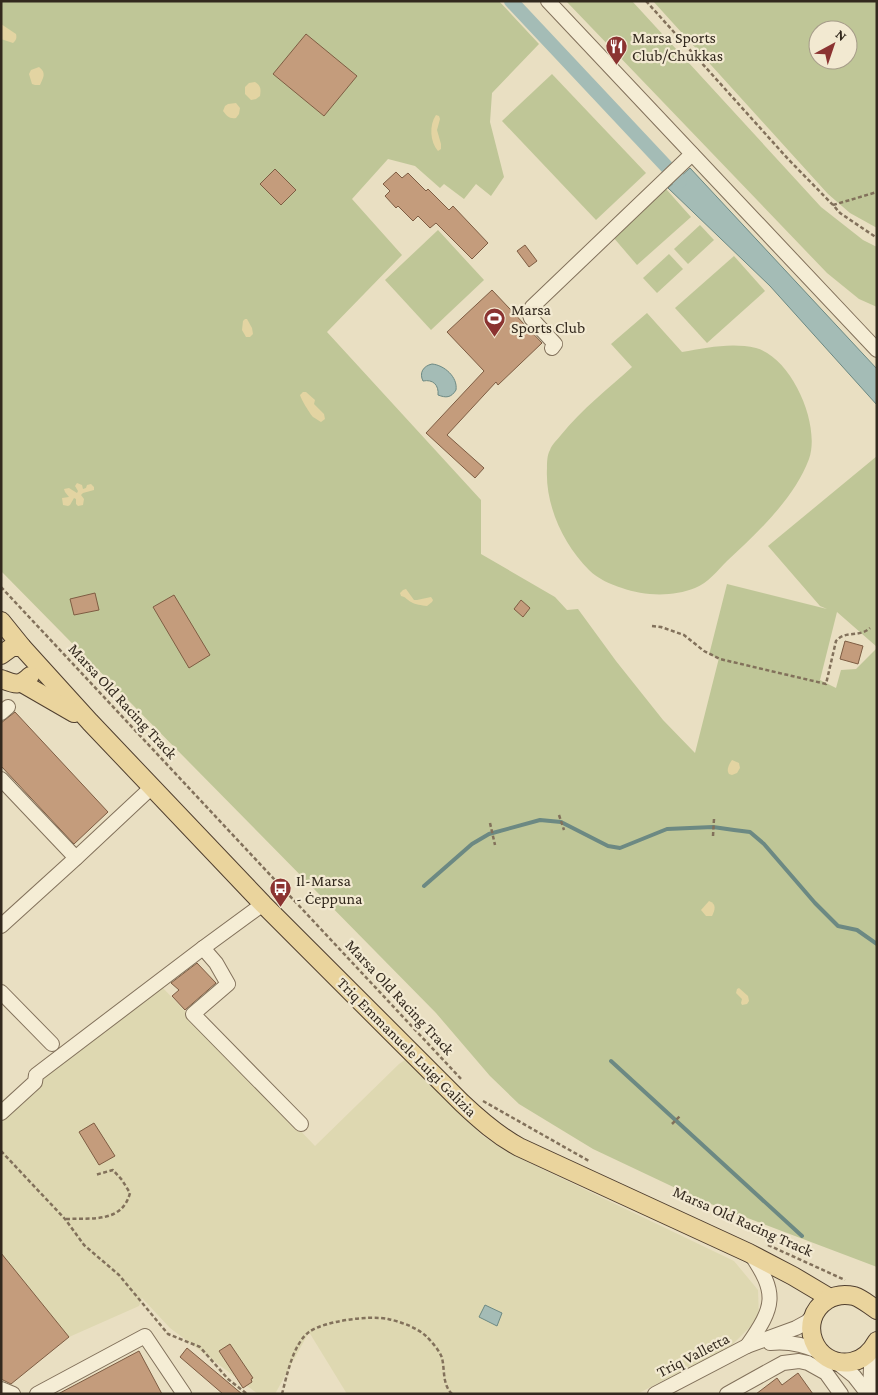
<svg xmlns="http://www.w3.org/2000/svg" width="878" height="1395" viewBox="0 0 878 1395" font-family="'Crimson Pro',serif">
	<style>
		.farmland { fill: #ded8b1 }
		.green { fill: #bfc697; fill-rule: evenodd }
		.sand { fill: #e3d4a2 }
		.water { fill: #a4bcb6; stroke: #6c8983 }
		.lines { fill: none; stroke-linecap: round; stroke-linejoin: round }
		.stream { stroke: #6c8983; stroke-width: 4 }
		.canal { stroke: #a4bcb6; stroke-width: 14 }
		.building { fill: #c49c7c; stroke: #7e5d43 }
		.minor-casing { stroke: #82715b; stroke-width: 16 }
		.major-casing { stroke: #503f2f; stroke-width: 20 }
		.path { stroke: #82715b; stroke-width: 2.5; stroke-dasharray: 4 2.5; stroke-linecap: butt }
		.minor { stroke: #f5edd5; stroke-width: 14 }
		.major { stroke: #ead49d; stroke-width: 18 }
		.labels { text-anchor: middle; dominant-baseline: central; stroke-width: 4.5; stroke-linejoin: round; paint-order: stroke }
		.poi-label { font-size: 16px; fill: #33291e; stroke: #f2e9d1; text-anchor: start }
		.street-label { font-size: 16px; fill: #33291e; stroke: #f2e9d1 }
	</style>
	<rect width="100%" height="100%" fill="#e9dfc2"/>
	<path class="farmland" d="M162 987 315 1146 399 1064 405 1060 483 1136 515 1156 734 1261 758 1290 759 1318 731 1346 637 1394H347L309 1332 275 1394H258L170 1328 142 1298 139 1306 69 1337 1 1253V1116L44 1076Z"/>
	<g class="green">
		<path d="M1 1H499L539 44 492 93 490 122 504 177 491 196 476 184 464 199 444 184 440 188 415 166 388 159 352 199 402 255 327 332 481 500V554L555 597 567 610 578 609 616 661 663 720 695 753 719 658 709 655 727 584 827 609 820 606 768 546 877 456V647L837 612 820 680 836 688 841 670 856 669 877 648V1267L703 1201 593 1149 519 1104 490 1076 436 1013 1 571Z"/>
		<path d="M566 1H632L821 207 863 240 877 247V307L859 299 827 273Z"/>
		<path d="M653 1H877V228L850 213 828 194ZM818 30H848V60H818Z"/>
		<path d="M552 74 646 173 596 220 502 121Z"/>
		<path d="M666 189 691 217 637 265 613 237Z"/>
		<path d="M700 225 714 240 688 264 674 249Z"/>
		<path d="M438 230 484 280 431 330 385 280Z"/>
		<path d="M669 254 683 269 657 293 643 278Z"/>
		<path d="M734 256 765 291 707 343 675 308Z"/>
		<path d="M647 313 682 352C706 348 731 342 756 348 792 358 821 425 809 459 794 499 757 533 727 561 718 570 708 583 695 588 673 597 644 596 622 588 610 584 598 579 589 570 563 544 545 505 547 468 547 463 547 455 550 450 552 444 558 439 561 435 582 409 608 389 632 367L611 344Z"/>
	</g>
	<g class="sand">
		<path d="M1 24 16 34C17 38 16 40 13 43L1 39Z"/>
		<path d="M39 67C47 73 43 78 40 85H35L32 84 29 74 31 70Z"/>
		<path d="M255 82C261 86 261 89 260 96L256 99 251 100 245 94V87L249 83Z"/>
		<path d="M236 103 240 108 239 114 236 118C229 119 227 116 223 111L225 106 228 104Z"/>
		<path d="M436 115 439 116 440 119 437 130 441 144V149L438 151C430 142 429 125 436 115Z"/>
		<path d="M245 319H247L252 328 253 334 250 337H246L242 330 243 321Z"/>
		<path d="M303 392H306L315 400 314 404 324 414 325 419 321 422C318 420 316 419 313 417 310 414 301 399 300 395Z"/>
		<path d="M77 483 82 485 83 489 86 488 87 485 91 484 94 487V490L83 493 81 495 84 499 83 505 78 506 76 504V499L74 498 70 505 68 506 63 505 62 498 69 497 65 492 64 489 69 488 77 493 78 491 75 486Z"/>
		<path d="M406 589 414 600H417L431 597 433 600 432 602 427 606C421 605 416 605 411 602 407 600 406 597 401 596L400 593 403 590Z"/>
		<path d="M732 760 739 763 740 768 737 773 732 775 729 774C726 770 729 764 732 760Z"/>
		<path d="M709 901C717 904 715 910 712 916H706L701 910Z"/>
		<path d="M739 988 748 996 749 1001 747 1004 742 1005 741 1003 742 999 736 993 737 989Z"/>
	</g>
	<g class="water">
		<path d="M690 168 877 369V405L770 286 668 188Z"/>
		<path d="M432 364C444 365 458 377 456 390 451 398 446 398 438 395 439 385 433 379 423 381 419 373 423 366 432 364Z"/>
		<path d="M485 1305 502 1313 497 1326 479 1317Z"/>
	</g>
	<g class="lines">
		<g class="stream">
			<path d="M424 886 472 844 489 834 540 820 561 822 608 846 620 848 667 829 713 827 734 830 750 832 764 844 815 903 838 926 857 930 877 944"/>
			<path d="M611 1061 802 1236"/>
		</g>
		<path class="canal" d="M511 1 680 181"/>
	</g>
	<g class="building">
		<path d="M306 34 357 76 324 116 273 74Z"/>
		<path d="M275 169 296 190 281 205 260 184Z"/>
		<path d="M396 172 402 178 408 173 426 191 428 189 449 210 453 206 488 243 472 259 436 223 430 228 418 216 413 221 398 206 396 208 385 196 390 191 383 184Z"/>
		<path d="M525 245 537 261 529 267 517 251Z"/>
		<path d="M492 290 542 343 498 385 496 382 447 435 484 468 475 478 426 433 484 371 447 332Z"/>
		<path d="M95 593 99 610 74 615 70 599Z"/>
		<path d="M174 595 210 655 189 668 153 607Z"/>
		<path d="M521 600 530 608 523 617 514 609Z"/>
		<path d="M845 641 863 646 858 664 840 659Z"/>
		<path d="M15 712 108 812 74 844 1 766V723Z"/>
		<path d="M197 963 216 983 185 1010 172 996 179 990 171 983Z"/>
		<path d="M94 1123 115 1156 99 1165 79 1132Z"/>
		<path d="M1 1253 69 1337 11 1384 1 1379Z"/>
		<path d="M230 1344 253 1378 251 1379 252 1382 243 1388 219 1351Z"/>
		<path d="M187 1348 242 1394H223L180 1357Z"/>
		<path d="M139 1351 162 1394H58Z"/>
		<path d="M798 1373 813 1394H756L777 1378 782 1385Z"/>
	</g>
	<g class="lines">
		<defs>
			<g id="minor">
				<path d="M548 1 877 350"/>
				<path d="M552 348 555 344 531 318 529 312 532 307 692 154"/>
				<path d="M1 713 8 707"/>
				<path d="M1 779 76 858"/>
				<path d="M1 926 76 858 152 787"/>
				<path d="M203 948 216 963 228 984 193 1014 301 1124"/>
				<path d="M1 992 52 1044"/>
				<path d="M1 1113 35 1082 36 1075 203 948 263 904"/>
				<path d="M770 1343C788 1341 803 1344 820 1352"/>
				<path d="M747 1346C775 1306 778 1294 750 1253"/>
				<path d="M835 1361 854 1376 868 1394"/>
				<path d="M1 1389 13 1394"/>
				<path d="M37 1394 145 1336 184 1394"/>
				<path d="M655 1394 747 1346 796 1328 807 1322 813 1316"/>
				<path d="M727 1394 783 1363 799 1361 808 1363 826 1373 841 1394"/>
				<path d="M870 1394 871 1367 874 1347"/>
			</g>
			<g id="major">
				<path d="M1 621 22 647 90 722 263 904 462 1103C480 1120 497 1135 519 1147L749 1253 793 1276 830 1298"/>
				<path d="M1 655 12 647H22"/>
				<path d="M1 679C14 684 19 687 30 676"/>
				<path d="M22 683 74 713"/>
				<path d="M877 1310C869 1305 863 1299 854 1296 845 1294 835 1295 827 1300 796 1320 814 1368 851 1362 863 1360 871 1352 877 1341"/>
			</g>
		</defs>
		<use href="#minor" class="minor-casing"/>
		<use href="#major" class="major-casing"/>
		<g class="path">
			<path d="M646 1 788 159 833 205 840 213 877 238"/>
			<path d="M833 205 877 192"/>
			<path d="M1 587 462 1080"/>
			<path d="M652 626 661 627 684 635 704 651 720 659 826 684 836 641C845 630 859 638 870 628"/>
			<path d="M559 815 564 830"/>
			<path d="M490 823 495 845"/>
			<path d="M713 836 714 819"/>
			<path d="M483 1101 589 1161"/>
			<path d="M672 1124 681 1115"/>
			<path d="M1 1151 65 1219 84 1245 119 1275 168 1334 200 1347 228 1379 247 1394"/>
			<path d="M66 1219C92 1218 122 1223 130 1193L122 1180 113 1170 95 1175"/>
			<path d="M768 1245 845 1280"/>
			<path d="M282 1394C287 1375 293 1344 309 1332 324 1321 370 1315 388 1319 401 1322 416 1327 426 1336 431 1341 440 1351 442 1358 445 1370 442 1384 452 1394"/>
		</g>
		<use href="#minor" class="minor"/>
		<use href="#major" class="major"/>
	</g>
	<defs>
		<symbol id="restaurant-pin" viewBox="-11 -11 22 30"><path d="M0 17L-7.5 6A9.5 9.5 0 1 1 7.5 6Z" fill="#8b3331" stroke="#f2e9d1"/><path d="M-5-6h1v4h1v-4h1v4h1v-4h1v5L-1.5 .5V6h-2V.5L-5-1ZM5-6V6H3V1.5H1.5Q1.5-4 5-6Z" fill="#fff"/></symbol>
		<symbol id="stadium-pin" viewBox="-11 -11 22 30"><path d="M0 17L-7.5 6A9.5 9.5 0 1 1 7.5 6Z" fill="#8b3331" stroke="#f2e9d1"/><path d="M0-5a6.5 5 0 1 0 0 10a6.5 5 0 1 0 0-10ZM-3.5-1.8h7v3.6h-7Z" fill="#fff"/></symbol>
		<symbol id="bus-pin" viewBox="-11 -11 22 30"><path d="M0 17L-7.5 6A9.5 9.5 0 1 1 7.5 6Z" fill="#8b3331" stroke="#f2e9d1"/><path d="M-5-6H5V4H4V6H2V4H-2V6H-4V4H-5ZM-3.5-4V0h7V-4ZM-3.5 1.2v1.5H-2V1.2ZM2 1.2v1.5H3.5V1.2Z" fill="#fff"/></symbol>
	</defs>
	<g fill-rule="evenodd">
		<use href="#restaurant-pin" x="604" y="34" width="25" height="34"/>
		<use href="#stadium-pin" x="482" y="306" width="25" height="34"/>
		<use href="#bus-pin" x="268" y="876" width="25" height="34"/>
	</g>
	<g class="labels">
		<g class="poi-label">
			<text x="632" y="37">Marsa Sports<tspan x="632" dy="18">Club/Chukkas</tspan></text>
			<text x="511" y="309">Marsa<tspan x="511" dy="18">Sports Club</tspan></text>
			<text x="296" y="880">Il-Marsa<tspan x="296" dy="18">- Ċeppuna</tspan></text>
		</g>
		<g class="street-label">
			<text transform="translate(123 701) rotate(47)">Marsa Old Racing Track</text>
			<text transform="translate(400 997) rotate(47)">Marsa Old Racing Track</text>
			<text transform="translate(407 1047) rotate(45)">Triq Emmanuele Luigi Galizia</text>
			<text transform="translate(743 1221) rotate(24)">Marsa Old Racing Track</text>
			<text transform="translate(693 1355) rotate(-27)">Triq Valletta</text>
		</g>
	</g>
	<rect width="878" height="1395" fill="none" stroke="#33291e" stroke-width="5"/>
	<g transform="translate(833 45) rotate(40)"><circle r="24" fill="#f2e9d1" stroke="#a69c89"/>
	<path d="M0-4L9 19L0 12L-9 19Z" fill="#8b3331"/>
	<text y="-8" font-size="14" font-weight="bold" text-anchor="middle" fill="#33291e">N</text>
	</g>
</svg>
